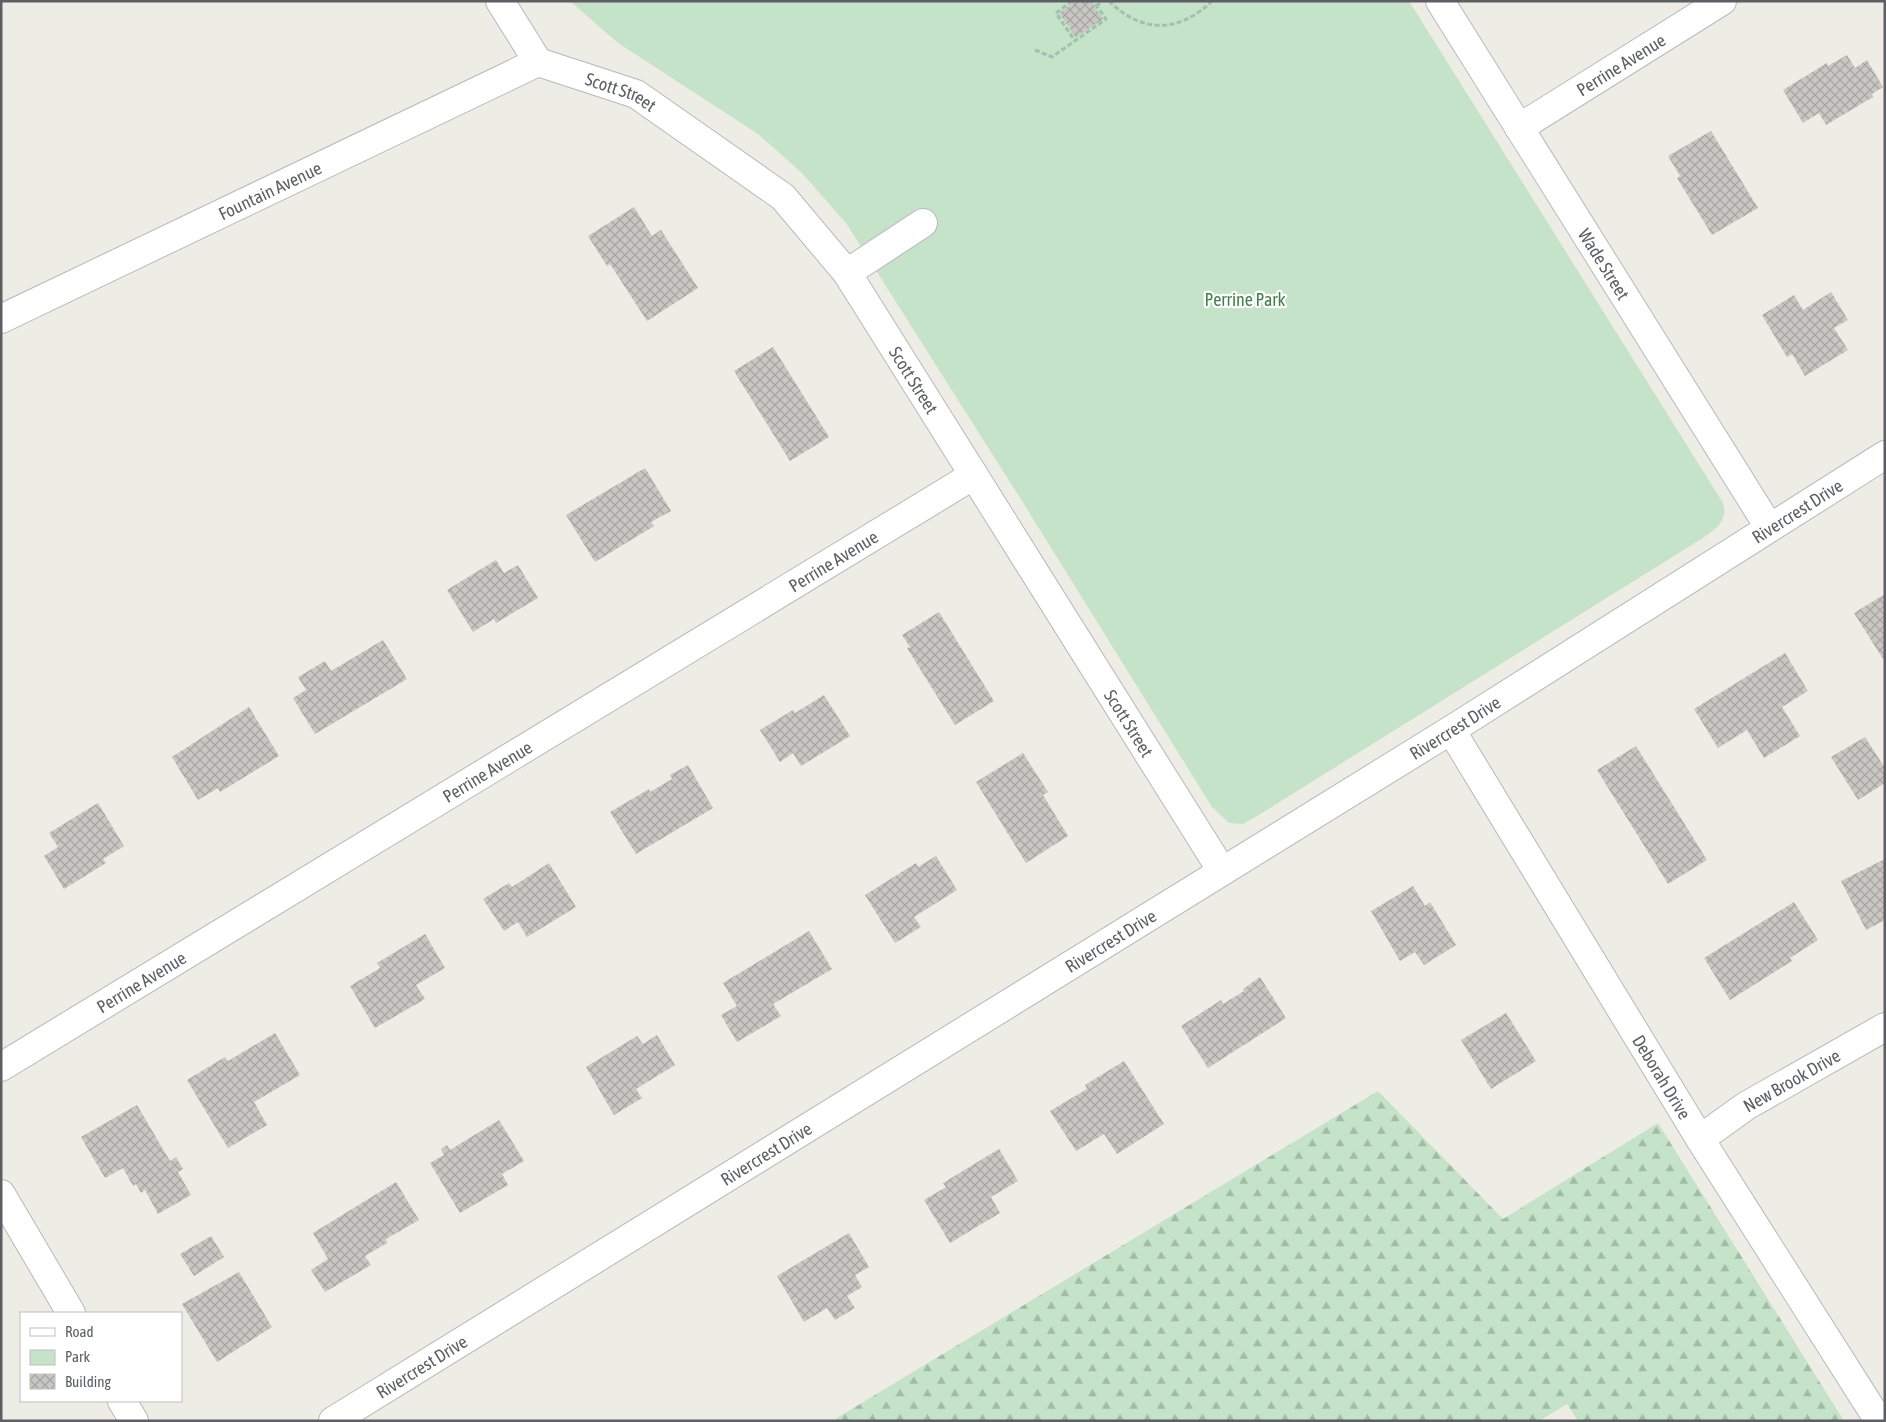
<svg xmlns="http://www.w3.org/2000/svg" width="1886" height="1422" viewBox="0 0 1886 1422" font-family="'Asap Condensed',sans-serif">
	<style>
		.forest { fill: url(#forest-firs) }
		.green { fill: #c4e3c8 }
		.building { fill: url(#building-cross-hatch) }
		.lines { fill: none; stroke-linecap: round; stroke-linejoin: round }
		.minor-casing { stroke: #b7b9bd; stroke-width: 30 }
		.path { stroke: #9ec3ad; stroke-width: 3; stroke-dasharray: 5 2.5; stroke-linecap: butt }
		.minor { stroke: #fff; stroke-width: 28 }
		.labels { text-anchor: middle; dominant-baseline: central; stroke-width: 4.5; stroke-linejoin: round; paint-order: stroke }
		.street-label { font-size: 18px; fill: #5d5f64; stroke: #fff }
		.park-label { font-size: 18px; fill: #3e814b; stroke: #fff }
	</style>
	<defs>
		<pattern id="forest-firs" width="22" height="20" patternUnits="userSpaceOnUse" patternTransform="scale(1.25)"><rect width="22" height="20" fill="#c4e3c8"/><path d="M5 1l3.5 6h-7zM16 11l3.5 6h-7z" fill="#a2bba6"/></pattern>
		<pattern id="building-cross-hatch" width="8" height="8" patternUnits="userSpaceOnUse" patternTransform="scale(1.25)"><rect width="8" height="8" fill="#c9c7c2"/><path d="M0 0l8 8M0 8l8-8" fill="none" stroke="#a6a5a1"/></pattern>
	</defs>
	<rect width="100%" height="100%" fill="#edede5"/>
	<path class="forest" d="M1378 1091 1503 1219 1658 1123 1844 1421H1578L1567 1404 1539 1421H832Z"/>
	<path class="green" d="M570 1H1409L1723 503C1728 519 1718 527 1706 536L1257 816 1243 824 1229 823 1212 807 1022 501 846 223 802 173 758 134 618 43Z"/>
	<g class="building">
		<path d="M1076 1H1091L1103 19 1076 37 1059 13Z"/>
		<path d="M1847 55 1855 68 1867 60 1883 87 1872 94 1873 97 1826 125 1819 113 1803 123 1783 90 1827 63 1828 66Z"/>
		<path d="M1711 131 1758 208 1712 235 1677 178 1680 176 1668 156Z"/>
		<path d="M634 207 652 236 661 230 698 288 647 321 610 264 607 266 588 236Z"/>
		<path d="M1831 292 1848 320 1834 328 1848 350 1805 376 1792 354 1787 357 1762 315 1794 295 1803 310Z"/>
		<path d="M773 347 829 437 790 461 734 371Z"/>
		<path d="M645 468 671 511 651 522 654 526 595 562 566 515Z"/>
		<path d="M496 560 504 573 518 565 538 598 496 623 494 619 473 632 447 590Z"/>
		<path d="M1885 594V658L1883 659 1854 613Z"/>
		<path d="M939 612 994 701 955 725 907 648 910 647 902 635Z"/>
		<path d="M383 640 407 679 315 734 293 698 306 690 298 677 325 661 331 671Z"/>
		<path d="M1785 653 1808 691 1782 707 1800 736 1764 758 1747 730 1718 748 1694 709Z"/>
		<path d="M824 695 850 736 801 766 793 753 780 762 760 730 793 710 795 713Z"/>
		<path d="M249 707 279 756 220 792 218 788 198 800 172 757Z"/>
		<path d="M1865 737 1885 768V783L1858 800 1831 757Z"/>
		<path d="M1636 746 1707 860 1668 884 1597 770Z"/>
		<path d="M1023 753 1048 792 1043 795 1068 836 1026 863 976 782Z"/>
		<path d="M688 765 713 808 636 854 610 812 649 789 650 792 672 779 670 775Z"/>
		<path d="M98 803 124 846 103 859 106 863 64 889 44 856 58 847 49 833Z"/>
		<path d="M936 856 957 890 914 917 921 927 895 943 865 895 916 863 918 867Z"/>
		<path d="M1885 859V920L1866 930 1841 881Z"/>
		<path d="M549 863 576 907 527 937 518 922 504 931 483 899 509 883 512 887Z"/>
		<path d="M1413 886 1425 906 1430 902 1456 945 1424 965 1415 952 1400 961 1371 911Z"/>
		<path d="M1794 902 1818 940 1790 958 1792 961 1730 1000 1704 958Z"/>
		<path d="M809 931 832 969 773 1004 781 1016 737 1042 721 1015 737 1006 723 983Z"/>
		<path d="M425 934 445 968 416 985 425 999 375 1028 350 986 380 968 377 963Z"/>
		<path d="M1260 977 1286 1018 1208 1068 1181 1026 1221 1000 1223 1004 1244 991 1243 989Z"/>
		<path d="M1506 1013 1536 1061 1491 1089 1461 1040Z"/>
		<path d="M275 1033 300 1075 254 1102 267 1125 228 1148 187 1080 225 1057 228 1061Z"/>
		<path d="M657 1035 675 1065 636 1089 642 1098 614 1115 586 1067 637 1036 643 1044Z"/>
		<path d="M1124 1061 1164 1124 1117 1154 1104 1134 1076 1151 1050 1111 1087 1089 1085 1085Z"/>
		<path d="M137 1105 170 1161 176 1157 183 1169 178 1172 191 1195 158 1214 145 1190 141 1193 136 1184 133 1186 123 1168 105 1178 81 1137Z"/>
		<path d="M499 1120 524 1161 502 1174 508 1185 460 1213 430 1163 444 1155 441 1149 447 1145 450 1150Z"/>
		<path d="M999 1149 1018 1181 991 1197 1000 1213 950 1243 924 1200 946 1187 943 1183Z"/>
		<path d="M396 1182 419 1220 386 1239 387 1243 365 1256 371 1265 325 1292 311 1270 328 1259 313 1233Z"/>
		<path d="M849 1233 869 1267 855 1275 862 1287 847 1296 855 1308 835 1320 827 1308 804 1322 777 1276Z"/>
		<path d="M211 1236 224 1257 194 1276 180 1254Z"/>
		<path d="M239 1272 272 1327 217 1362 182 1304Z"/>
	</g>
	<g class="lines">
		<defs>
			<g id="minor">
				<path id="s1" d="M500 1 538 62 636 94 783 197 847 273 1222 871"/>
				<path id="s2" d="M1440 1 1769 527"/>
				<path id="s3" d="M1519 128 1722 1"/>
				<path d="M847 273 923 223"/>
				<path id="s4" d="M1 319 538 62"/>
				<path id="s5" d="M1451 730 1700 1139 1879 1421"/>
				<path id="s6" d="M1 1067 974 475"/>
				<path id="s7" d="M1700 1139 1746 1106 1885 1027"/>
				<path d="M1 1194 71 1313"/>
				<path d="M122 1401 134 1421"/>
				<path id="s8" d="M333 1421 1451 730 1885 455"/>
			</g>
		</defs>
		<use href="#minor" class="minor-casing"/>
		<g class="path">
			<path d="M1072 1 1056 13 1075 41"/>
			<path d="M1109 1C1142 34 1179 33 1212 1"/>
			<path d="M1096 6 1103 1"/>
			<path d="M1035 50 1052 57 1106 19 1093 1"/>
		</g>
		<use href="#minor" class="minor"/>
	</g>
	<g class="labels">
		<g class="street-label">
			<text stroke="none"><textPath href="#s3" startOffset="120">Perrine Avenue</textPath></text>
			<text stroke="none"><textPath href="#s1" startOffset="160">Scott Street</textPath></text>
			<text stroke="none"><textPath href="#s4" startOffset="298">Fountain Avenue</textPath></text>
			<text stroke="none"><textPath href="#s2" startOffset="310">Wade Street</textPath></text>
			<text stroke="none"><textPath href="#s1" startOffset="580">Scott Street</textPath></text>
			<text stroke="none"><textPath href="#s8" startOffset="1724">Rivercrest Drive</textPath></text>
			<text stroke="none"><textPath href="#s6" startOffset="974">Perrine Avenue</textPath></text>
			<text stroke="none"><textPath href="#s1" startOffset="985">Scott Street</textPath></text>
			<text stroke="none"><textPath href="#s8" startOffset="1319">Rivercrest Drive</textPath></text>
			<text stroke="none"><textPath href="#s6" startOffset="569">Perrine Avenue</textPath></text>
			<text stroke="none"><textPath href="#s8" startOffset="914">Rivercrest Drive</textPath></text>
			<text stroke="none"><textPath href="#s6" startOffset="164">Perrine Avenue</textPath></text>
			<text stroke="none"><textPath href="#s5" startOffset="406">Deborah Drive</textPath></text>
			<text stroke="none"><textPath href="#s7" startOffset="109">New Brook Drive</textPath></text>
			<text stroke="none"><textPath href="#s8" startOffset="509">Rivercrest Drive</textPath></text>
			<text stroke="none"><textPath href="#s8" startOffset="104">Rivercrest Drive</textPath></text>
		</g>
		<g class="park-label">
			<text x="1245" y="299">Perrine Park</text>
		</g>
	</g>
	<rect width="1886" height="1422" fill="none" stroke="#5d5f64" stroke-width="5"/>
	<rect x="20" y="1312" width="162" height="90" fill="#ffffff" stroke="#bebfc1"/>
	<rect x="30" y="1328" width="25" height="8" fill="#ffffff" stroke="#bebfc1"/>
	<text x="65" y="1337" font-size="15" fill="#5d5f64">Road</text>
	<rect x="30" y="1350" width="25" height="15" fill="#c4e3c8" stroke="#bebfc1"/>
	<text x="65" y="1362" font-size="15" fill="#5d5f64">Park</text>
	<rect x="30" y="1374" width="25" height="15" fill="url(#building-cross-hatch)" stroke="#bebfc1"/>
	<text x="65" y="1387" font-size="15" fill="#5d5f64">Building</text>
</svg>
